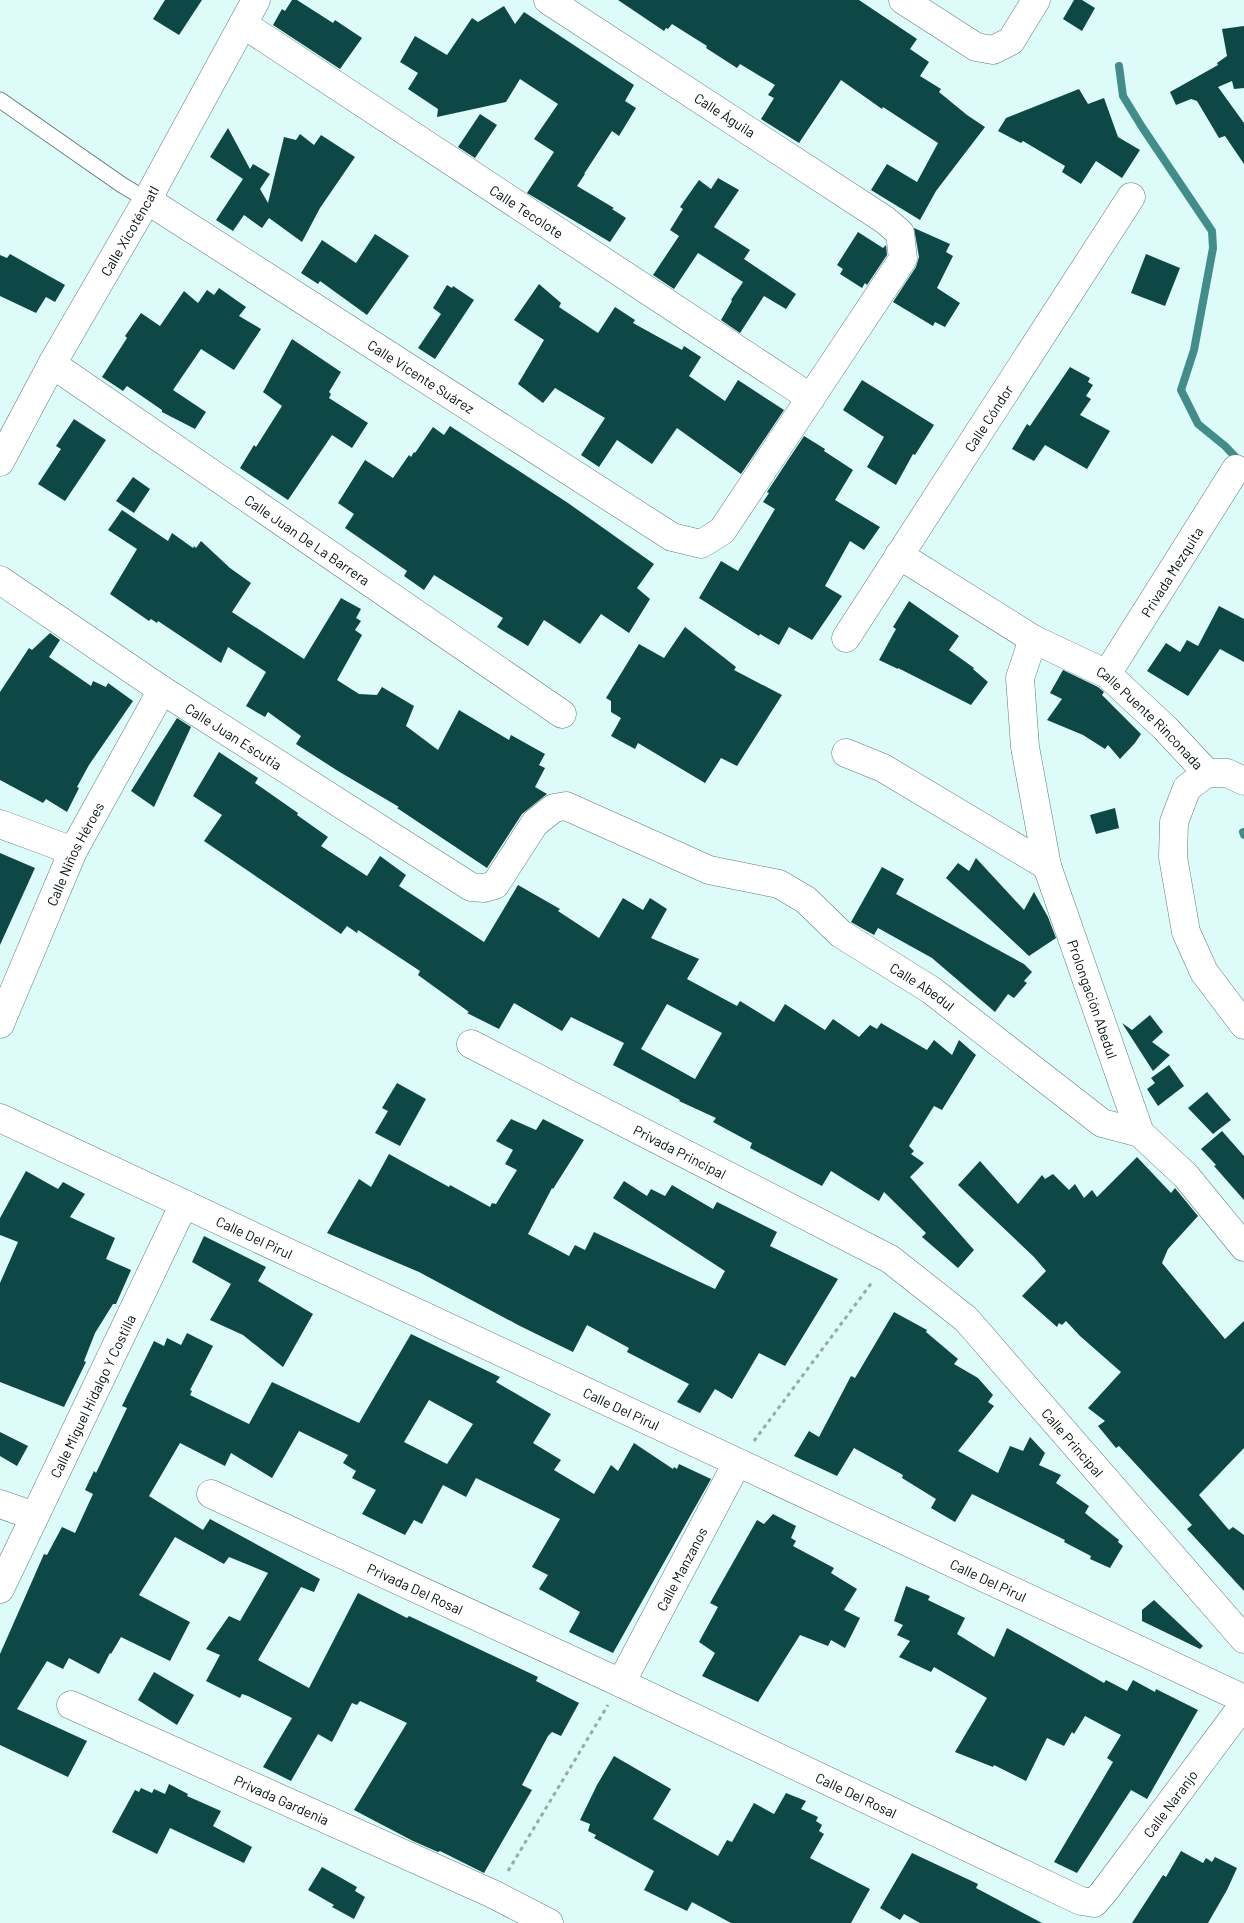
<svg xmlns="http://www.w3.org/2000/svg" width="1244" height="1923" viewBox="0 0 1244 1923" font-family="Barlow,sans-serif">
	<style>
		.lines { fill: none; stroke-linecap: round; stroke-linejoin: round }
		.stream { stroke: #428d8a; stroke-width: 8 }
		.building { fill: #0d4846; fill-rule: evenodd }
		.lane-casing { stroke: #5f7c7a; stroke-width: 17 }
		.street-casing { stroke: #5f7c7a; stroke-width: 29 }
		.secondary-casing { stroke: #5f7c7a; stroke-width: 29 }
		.path { stroke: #93abaa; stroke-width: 3; stroke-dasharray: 4 4; stroke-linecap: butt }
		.lane { stroke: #fff; stroke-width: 15 }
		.street { stroke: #fff; stroke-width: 28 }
		.secondary { stroke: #fff; stroke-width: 28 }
		.labels { text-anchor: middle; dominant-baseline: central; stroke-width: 5; stroke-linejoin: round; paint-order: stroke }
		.street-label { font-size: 14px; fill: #050e0e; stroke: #fff }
	</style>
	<rect width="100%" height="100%" fill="#dcfbf9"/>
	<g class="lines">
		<g class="stream">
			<path d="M1119 66 1123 96 1142 127 1212 231 1213 248 1194 350 1181 390 1198 424 1225 446 1241 463"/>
			<path d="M1243 832 1244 835"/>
		</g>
	</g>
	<g class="building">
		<path d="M165 0H202L179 35 153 19Z"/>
		<path d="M292 0H297L333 23 335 20 362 38 340 69 273 25 282 9 285 11Z"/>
		<path d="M618 0H859L917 39 910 49 929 62 920 76 941 89 939 92 967 115 985 127 936 191 920 220 871 190 887 164 917 182 938 143 883 107 882 109 841 80 799 143 761 119 774 98 768 95 775 85 740 64 737 68 706 48 707 46 672 24 668 29 666 28 664 31Z"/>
		<path d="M1074 0H1082L1095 8 1082 31 1063 19Z"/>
		<path d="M504 6 515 24 524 12 634 85 625 101 636 108 619 136 612 131 584 174H585L577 186 614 208 612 209 626 218 610 242 527 193 554 152 534 139 558 104 520 79 506 102 437 117 438 109 408 89 418 73 400 62 415 36 447 55 472 18 478 22Z"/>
		<path d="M1244 26V88L1234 89 1232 81 1218 87 1244 123V164L1225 136 1219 138 1197 101 1191 99 1176 105 1170 92 1218 65 1217 63 1227 56 1222 29Z"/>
		<path d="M1079 89 1088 104 1104 98 1118 137 1140 150 1122 178 1096 161 1081 184 1062 172 1065 166 1023 141 1021 143 998 131 1006 118Z"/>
		<path d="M480 114 497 125 475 158 458 147Z"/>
		<path d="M228 128 250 169 253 164 270 174 260 189 268 203 284 137 296 140 300 134 314 145 321 135 355 157 320 208 302 242 269 218 262 228 244 215 233 231 216 220 243 179 210 157Z"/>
		<path d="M718 178 739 190 714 227 750 250 744 259 796 294 786 309 764 296 740 333 721 320 732 301 731 300 743 282 698 253 674 289 653 275 679 236 670 230 683 209 680 207 699 180 711 189Z"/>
		<path d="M914 228 950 244 946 252 953 256 937 288 960 303 945 327 935 322 933 326 893 302 916 267 919 257Z"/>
		<path d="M858 232 883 248 886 245 887 255 867 285 865 283 862 288 840 274 843 269 837 265Z"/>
		<path d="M375 234 409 256 367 315 320 281 318 284 301 273 322 240 356 263Z"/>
		<path d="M10 254 65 285 55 302 46 297 36 313 0 296V255L7 258Z"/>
		<path d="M1146 254 1180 268 1165 306 1131 293Z"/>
		<path d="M539 284 561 303 559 307 598 333 615 307 635 320 633 323 682 350 684 346 701 357 689 376 725 401 738 380 784 410 741 474 677 428 652 464 617 440 599 467 581 455 605 418 555 388 543 403 518 384 544 340 514 320Z"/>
		<path d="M447 285 452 288 453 286 474 300 435 359 418 348 441 314 433 308Z"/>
		<path d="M219 288 246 307 239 316 261 329 234 370 201 349 173 390 206 412 195 429 162 412V410L127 386 123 391 102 377 127 338 125 336 141 313 160 326 184 291 198 303 207 290 214 295Z"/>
		<path d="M292 339 341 372 329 392 331 394 329 398 368 423 352 448 332 435 288 500 240 468 254 445 256 447 282 406 263 392Z"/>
		<path d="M1070 367 1090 378 1088 382 1093 385 1086 396 1091 399 1080 415 1110 431 1087 469 1045 445 1034 461 1012 449 1027 424 1030 426Z"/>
		<path d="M862 380 934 425 915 455 913 454 896 485 867 467 884 437 843 410Z"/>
		<path d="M74 419 106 440 65 501 38 484 61 449 56 446Z"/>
		<path d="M450 426 568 503 654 564 637 588 650 599 629 633 601 614 580 644 544 620 528 646 497 627 503 618 434 575 424 590 404 576 407 571 345 528 354 514 338 503 365 460 393 478 409 455 411 457 414 452 415 453 433 427 444 435Z"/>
		<path d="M804 436 825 449 824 451 853 470 835 500 880 527 864 550 850 541 825 586 842 596 812 640 789 627 779 645 760 634 759 636 699 598 721 561 738 571 775 509 763 502 769 493 767 492Z"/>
		<path d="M133 477 150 489 134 513 116 501Z"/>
		<path d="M122 510 168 541 172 533 193 548 194 546 196 548 201 541 230 568 251 583 232 612 304 659 341 598 361 609 356 618 361 621 355 630 362 635 337 680 359 694 377 695 382 687 414 706 406 726 438 750 459 710 509 740 511 735 545 754 539 765 545 768 535 787 547 794 522 814 487 868 397 808 399 807 338 771 296 744 301 736 268 712 265 717 246 706 266 672 228 647 221 663 158 621 157 623 151 619 149 621 110 594 137 549 108 530Z"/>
		<path d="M909 601 959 636 949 650 974 668 973 669 988 682 971 705 898 668V669L879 660 896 629 893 627Z"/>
		<path d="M1219 606 1244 619V662L1220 649 1188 696 1147 671 1166 643 1180 652 1187 640 1198 646Z"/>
		<path d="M685 627 736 667 734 670 782 695 737 766 721 758 705 783 638 743 635 749 611 736 621 718 611 712V701L606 698 639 644 664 658Z"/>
		<path d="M50 633 60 640 49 657 91 686 93 681 106 687 108 683 133 701 89 765 77 787 79 788 67 812 46 799 43 803 0 780V692L29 648 32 650Z"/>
		<path d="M1063 670 1098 687 1104 692 1102 695 1141 734 1135 743 1120 759 1108 745 1105 749 1083 735 1047 720 1062 699 1050 693Z"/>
		<path d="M177 718 191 727 154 807 131 791Z"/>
		<path d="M219 752 258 778 255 783 298 813 297 815 328 837 321 846 367 876 380 856 406 875 399 886 484 942 518 885 560 909 558 911 599 938 623 898 643 910 650 898 667 909 651 938 699 959 687 979 737 1006 740 1001 774 1022 785 1004 825 1030 833 1019 859 1037 870 1025 877 1029 881 1023 927 1050 934 1040 952 1055 959 1040 976 1055 942 1110 934 1106 909 1146 914 1151 911 1154 924 1163 910 1177 974 1250 958 1268 922 1237 926 1233 884 1192 879 1201 831 1171 822 1186 750 1148 752 1143 713 1122 716 1118 679 1101 680 1100 613 1065 624 1043 571 1017 562 1031 514 1003 499 1029 467 1013 469 1012 418 975 420 971 358 930 357 933 347 926 341 934 204 841 222 815 193 796ZM667 1004 722 1033 695 1079 641 1049Z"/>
		<path d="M1115 808 1119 828 1096 834 1090 815Z"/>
		<path d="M0 853 35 868 0 945Z"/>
		<path d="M976 858 1024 910 1034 892 1048 917 1056 938 1029 956 946 878 958 863 969 871Z"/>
		<path d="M882 867 904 879 896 894 1024 964 1032 972 1024 981 1027 983 1014 998 1008 994 995 1012 932 958 878 928 874 935 851 922Z"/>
		<path d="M1150 1015 1163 1032 1152 1042 1170 1055 1153 1071 1122 1023 1132 1030Z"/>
		<path d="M1169 1065 1184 1086 1158 1106 1147 1089 1155 1083 1151 1078Z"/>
		<path d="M397 1083 426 1099 400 1146 375 1133 388 1111 382 1108Z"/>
		<path d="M1207 1092 1231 1120 1213 1134 1188 1108Z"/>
		<path d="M511 1119 536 1130 543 1119 584 1140 553 1189 552 1188 528 1234 569 1256 575 1245 585 1250 594 1232 715 1289 725 1271 613 1198 624 1181 647 1196 651 1189 665 1196 672 1185 713 1209 717 1202 777 1232 770 1246 838 1279 785 1366 759 1353 732 1399 715 1389 700 1413 677 1402 689 1384 627 1352 629 1348 587 1325 573 1352 520 1326 419 1272 327 1233 359 1179 371 1187 389 1154 449 1187 450 1185 490 1207 492 1203 496 1204 517 1170 505 1164 513 1150 496 1141Z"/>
		<path d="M1222 1131 1244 1156V1200L1214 1166 1216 1165 1201 1149Z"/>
		<path d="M1137 1157 1171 1193 1175 1188 1198 1216 1168 1249 1162 1263 1225 1339 1244 1321V1448L1199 1495 1229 1530 1233 1527 1244 1535V1591L1187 1529 1192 1525 1119 1446 1116 1448 1098 1426 1105 1421 1088 1408 1121 1372 1080 1336 1066 1321 1062 1325 1059 1323 1057 1327 1022 1296 1046 1271 1034 1257 958 1185 980 1161 1018 1204 1042 1175 1045 1179 1053 1174 1069 1190 1075 1184 1084 1198 1092 1190 1097 1197Z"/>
		<path d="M26 1171 58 1189 63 1182 85 1194 70 1217 115 1238 106 1259 131 1270 116 1304H113L95 1333 84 1361 86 1362 64 1407 0 1382V1283L18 1242 0 1235V1218Z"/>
		<path d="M204 1236 266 1267 258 1281 313 1314 283 1367 243 1335 210 1320 231 1284 192 1262Z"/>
		<path d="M894 1312 927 1330 926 1332 958 1359 954 1364 978 1378 993 1395 988 1402 994 1406 958 1451 998 1473 1010 1446 1023 1451 1030 1437 1045 1453 1039 1465 1061 1475 1056 1483 1089 1506 1085 1513 1119 1540 1118 1542 1123 1546 1110 1568 1090 1559 1091 1556 1064 1542 1065 1540 972 1494 955 1522 931 1508 936 1499 902 1478 903 1475 854 1448 837 1476 794 1456 809 1431 819 1437 851 1376 855 1378Z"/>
		<path d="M187 1333 213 1346 190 1390 192 1391 190 1395 249 1424 272 1382 359 1423 411 1334 500 1377 496 1382 551 1414 533 1443 561 1460 554 1470 594 1494 611 1465 618 1471 634 1443 673 1469 674 1467 677 1469 679 1464 711 1479 613 1653 569 1632 580 1612 539 1589 548 1575 532 1567 560 1519 476 1478 466 1497 443 1485 422 1524 414 1520 405 1535 362 1514 376 1490 352 1478 356 1471 343 1463 348 1455 299 1431 272 1478 231 1453 225 1466 180 1443 149 1496 203 1530 210 1519 320 1579 314 1592 301 1587 258 1660 309 1688 358 1593 407 1618 409 1616 538 1677 536 1681 579 1703 561 1736 552 1732 548 1736 522 1785 532 1790 484 1873 440 1851 438 1852 413 1841 354 1810 407 1723 360 1701 357 1705 352 1703 332 1742 318 1734 291 1781 263 1767 292 1718 248 1696 242 1694 240 1698 206 1681 220 1655 206 1649 229 1616 240 1621 268 1573 229 1557 224 1564 175 1537 139 1595 190 1622 170 1661 121 1637 111 1654 110 1653 99 1674 69 1658 63 1669 47 1661 17 1709 87 1741 68 1777 0 1745V1654L44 1554 47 1555 62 1527 75 1533 93 1494 85 1490 94 1471 96 1473 127 1408 122 1406 154 1341 164 1346 167 1338 181 1345ZM429 1400 473 1424 447 1464 404 1442Z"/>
		<path d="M0 1432 28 1446 17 1466 0 1456Z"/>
		<path d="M773 1514 796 1526 791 1538 796 1541 793 1546 834 1568 831 1573 857 1589 844 1610 860 1618 845 1648 831 1640 828 1646 800 1635 758 1702 702 1676 715 1653 699 1642 718 1607 710 1603 757 1520 764 1524Z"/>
		<path d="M906 1586 930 1596 928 1600 965 1618 957 1634 994 1657 1007 1628 1104 1683 1106 1680 1127 1691 1133 1680 1155 1692 1156 1689 1198 1710 1147 1799 1131 1790 1077 1873 1054 1862 1113 1762 1107 1758 1121 1735 1085 1716 1074 1734 1072 1732 1064 1746 1047 1738 1026 1781 994 1765 993 1767 955 1752 987 1698 934 1667 931 1672 899 1657 910 1641 897 1635 903 1625 894 1621Z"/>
		<path d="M1154 1600 1203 1646 1200 1649 1142 1621V1610Z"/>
		<path d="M154 1672 194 1695 177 1725 138 1700Z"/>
		<path d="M614 1756 671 1789 653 1819 718 1856 727 1840 732 1842 754 1803 774 1814 786 1793 806 1801 801 1809 818 1817 816 1821 822 1825 819 1831 824 1834 810 1858 870 1889 851 1923H731L692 1902 687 1911 644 1890 654 1871 594 1838 596 1835 588 1831 590 1824 580 1820 597 1785Z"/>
		<path d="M169 1784 188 1794 187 1796 221 1811 213 1826 252 1847 244 1863 170 1828 157 1854 112 1832 135 1790 139 1792 141 1788 152 1793 154 1789 165 1794Z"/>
		<path d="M1181 1851 1203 1863 1206 1858 1212 1862 1215 1857 1237 1868 1227 1890 1208 1923H1132L1163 1875 1166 1877Z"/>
		<path d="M912 1853 978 1884 976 1888 1042 1923H920L904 1914 900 1920 880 1908Z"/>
		<path d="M322 1867 357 1887 355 1891 365 1897 354 1919 332 1907 334 1905 308 1890Z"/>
	</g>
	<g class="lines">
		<defs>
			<path id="lane" d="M0 100 122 185 147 200"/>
			<g id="street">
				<path d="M903 0 976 47 993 50 1011 41 1036 0"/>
				<path id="s1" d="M243 24 811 398"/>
				<path id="s2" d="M147 200 672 537 701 544 722 531 903 259 900 233 885 220 548 0"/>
				<path id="s3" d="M52 364 562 714"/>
				<path id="s4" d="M899 555 1033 639 1107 674 1165 728 1207 773"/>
				<path id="s5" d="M0 580 162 690 471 887 484 888 495 885 535 823 554 808 566 806 709 870 779 884 806 900 841 934 931 990 1102 1123 1140 1133 1186 1176 1244 1247"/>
				<path id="s6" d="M846 638 1131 197"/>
				<path id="s7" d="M1033 639 1020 678 1025 747 1047 866 1140 1133"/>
				<path id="s8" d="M1107 674 1236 469"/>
				<path d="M846 753 883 768 1047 866"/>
				<path d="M0 824 73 851"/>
				<path id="s9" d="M0 1024 73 851 162 690"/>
				<path id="s10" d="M471 1044 890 1259 966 1319 1244 1639"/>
				<path id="s11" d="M0 1118 1244 1699"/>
				<path id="s12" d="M211 1494 621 1683 1081 1901 1094 1903 1103 1893 1244 1704"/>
				<path d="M0 1504 34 1516"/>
				<path id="s13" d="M0 1589 184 1204"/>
				<path id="s14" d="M621 1683 737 1463"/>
				<path id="s15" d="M71 1705 493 1894 549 1923"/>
			</g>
			<g id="secondary">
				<path id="s16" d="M0 462 52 364 147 200 256 0"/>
				<path d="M1244 781 1227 773H1207L1187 788 1174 822 1173 857 1186 932 1204 972 1244 1025"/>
			</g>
		</defs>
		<use href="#lane" class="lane-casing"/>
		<use href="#street" class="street-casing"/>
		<use href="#secondary" class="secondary-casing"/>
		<g class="path">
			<path d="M754 1441 873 1281"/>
			<path d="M508 1871 608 1705"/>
		</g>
		<use href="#lane" class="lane"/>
		<use href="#street" class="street"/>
		<use href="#secondary" class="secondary"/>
	</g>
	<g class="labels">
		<g class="street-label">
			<text transform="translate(725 115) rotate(33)">Calle Águila</text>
			<text stroke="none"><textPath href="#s1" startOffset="340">Calle Tecolote</textPath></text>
			<text stroke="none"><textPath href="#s16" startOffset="265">Calle Xicoténcatl</textPath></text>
			<text stroke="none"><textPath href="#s2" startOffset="326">Calle Vicente Suárez</textPath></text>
			<text stroke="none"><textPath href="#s6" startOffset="262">Calle Cóndor</textPath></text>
			<text stroke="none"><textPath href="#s3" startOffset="310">Calle Juan De La Barrera</textPath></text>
			<text stroke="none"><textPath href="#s8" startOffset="121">Privada Mezquita</textPath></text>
			<text stroke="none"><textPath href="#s4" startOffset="301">Calle Puente Rinconada</textPath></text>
			<text stroke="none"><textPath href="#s5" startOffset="281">Calle Juan Escutia</textPath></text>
			<text stroke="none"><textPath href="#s9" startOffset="186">Calle Niños Héroes</textPath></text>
			<text stroke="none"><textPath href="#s5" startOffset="1102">Calle Abedul</textPath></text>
			<text stroke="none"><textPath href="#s7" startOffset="372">Prolongación Abedul</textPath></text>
			<text stroke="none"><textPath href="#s10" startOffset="235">Privada Principal</textPath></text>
			<text stroke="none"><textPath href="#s11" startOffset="281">Calle Del Pirul</textPath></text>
			<text stroke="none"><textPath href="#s13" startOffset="214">Calle Miguel Hidalgo Y Costilla</textPath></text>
			<text stroke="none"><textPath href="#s11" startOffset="686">Calle Del Pirul</textPath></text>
			<text stroke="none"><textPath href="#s10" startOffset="731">Calle Principal</textPath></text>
			<text stroke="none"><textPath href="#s14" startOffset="129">Calle Manzanos</textPath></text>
			<text stroke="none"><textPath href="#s11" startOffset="1091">Calle Del Pirul</textPath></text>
			<text stroke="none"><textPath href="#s12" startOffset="225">Privada Del Rosal</textPath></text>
			<text stroke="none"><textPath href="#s12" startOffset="712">Calle Del Rosal</textPath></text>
			<text stroke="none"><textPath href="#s15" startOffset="231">Privada Gardenia</textPath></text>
			<text stroke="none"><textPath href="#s12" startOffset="1099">Calle Naranjo</textPath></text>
		</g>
	</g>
</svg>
